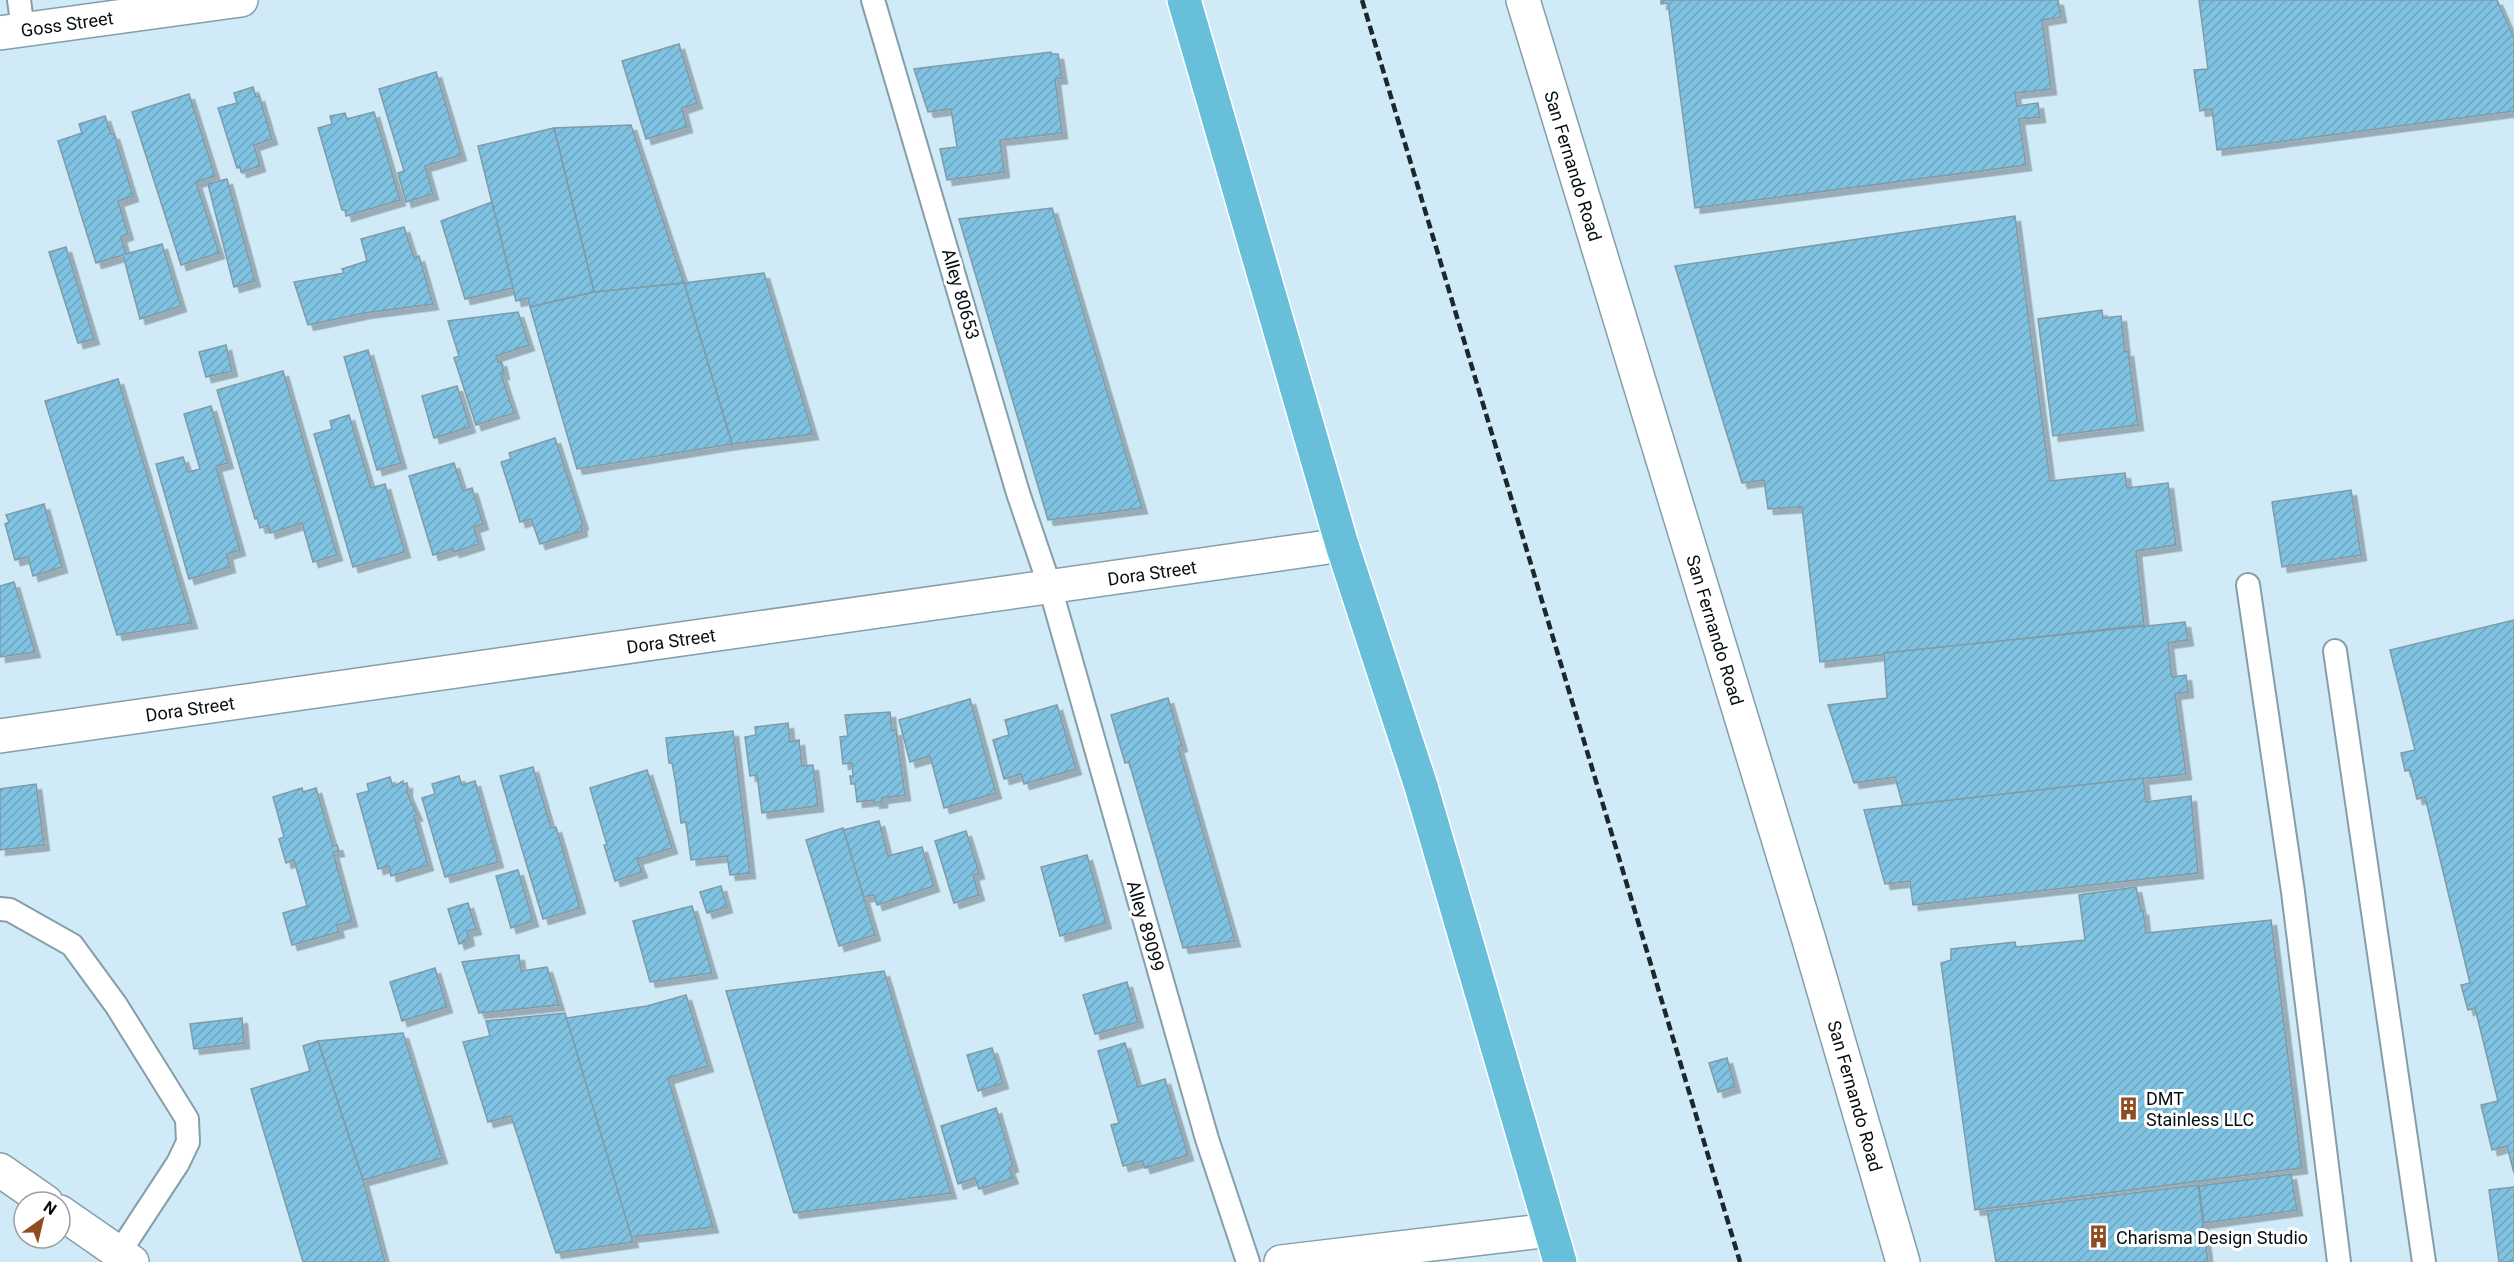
<svg xmlns="http://www.w3.org/2000/svg" width="2514" height="1262" viewBox="0 0 2514 1262" font-family="Roboto,sans-serif">
	<style>
		.building { fill: url(#building-hatch); stroke: #829aa6; stroke-width: 1.5; filter: url(#shadow) }
		.lines { fill: none; stroke-linecap: round; stroke-linejoin: round }
		.lane-casing { stroke: #859eaa; stroke-width: 26 }
		.street-casing { stroke: #859eaa; stroke-width: 36 }
		.primary-casing { stroke: #fff; stroke-width: 36 }
		.lane { stroke: #fff; stroke-width: 22 }
		.street { stroke: #fff; stroke-width: 33 }
		.primary { stroke: #67bfda; stroke-width: 33 }
		.rail { stroke: #1d272c; stroke-width: 4.5; stroke-dasharray: 9 4.5; stroke-linecap: butt }
		.labels { text-anchor: middle; dominant-baseline: central; stroke-width: 6; stroke-linejoin: round; paint-order: stroke }
		.street-label { font-size: 18px; fill: #050d11; stroke: #fff }
		.poi-label { font-size: 18px; fill: #050d11; stroke: #fff; text-anchor: start }
	</style>
	<defs>
		<pattern id="building-hatch" width="6" height="6" patternUnits="userSpaceOnUse" patternTransform="scale(1.5)"><rect width="6" height="6" fill="#7fc2e1"/><path d="M-1 1l2-2M0 6l6-6M5 7l2-2" fill="none" stroke="#6ca6c0"/></pattern>
		<filter id="shadow"><feDropShadow dx="5.5" dy="5.5" stdDeviation="0" flood-color="#0004"/></filter>
	</defs>
	<rect width="100%" height="100%" fill="#d0ebf7"/>
	<g class="building">
		<path d="M1661 0H2058L2061 17 2042 20 2051 89 2015 93 2017 106 2038 103 2040 117 2019 119 2026 165 1695 208 1668 3 1661 4Z"/>
		<path d="M2199 0H2497L2514 38V111L2217 150 2212 109 2200 111 2194 70 2208 69Z"/>
		<path d="M679 44 697 103 682 108 687 127 646 139 622 61Z"/>
		<path d="M1051 52V54H1058L1062 78 1055 79 1062 133 1000 140 1004 172 947 180 940 149 957 147 951 109 928 112 914 69Z"/>
		<path d="M436 72 461 155 425 166 433 194 406 202 398 173 404 171 379 89Z"/>
		<path d="M253 87 256 97 259 96 272 139 254 145 260 166 241 172 240 167 237 168 218 108 237 103 234 93Z"/>
		<path d="M189 94 215 176 196 182 219 253 181 265 132 112Z"/>
		<path d="M374 112 400 200 346 216 345 210H342L318 128 332 124 330 116 345 113 347 119Z"/>
		<path d="M105 116 111 134H114L133 196 118 201 128 234 121 237 126 254 162 244 181 306 140 319 123 255 96 263 58 141 82 133 79 124Z"/>
		<path d="M631 125 684 283 594 292 554 128Z"/>
		<path d="M554 128 594 292 530 307 528 298 516 301 478 146Z"/>
		<path d="M227 179 255 281 234 287 208 184Z"/>
		<path d="M492 202 513 288 465 299 441 221Z"/>
		<path d="M1052 208 1142 508 1048 520 959 219Z"/>
		<path d="M2015 216 2050 481 2125 473 2127 488 2168 483 2176 545 2136 551 2144 625 1820 662 1802 507 1768 509 1764 480 1742 483 1675 266Z"/>
		<path d="M404 227 414 258 419 256 433 304 365 313 308 325 294 282 344 273 342 269 367 261 361 239Z"/>
		<path d="M66 247 94 339 78 343 49 252Z"/>
		<path d="M764 273 813 434 732 444 684 283Z"/>
		<path d="M684 283 732 444 577 469 530 307 594 292Z"/>
		<path d="M2102 310 2103 318 2121 316 2125 352 2128 351 2138 425 2053 436 2038 319Z"/>
		<path d="M518 312 529 345 496 356 498 362 501 361 504 374H501L514 413 476 425 454 358 459 356 448 321Z"/>
		<path d="M226 345 232 371 206 377 199 352Z"/>
		<path d="M368 350 401 463 377 470 344 357Z"/>
		<path d="M283 371 337 555 313 562 302 523 270 533 268 525 260 528 257 518 255 519 217 390Z"/>
		<path d="M118 379 192 623 117 635 45 401Z"/>
		<path d="M457 386 470 427 434 438 422 396Z"/>
		<path d="M211 406 228 463 216 466 240 550 227 554 230 567 189 579 156 464 183 457 188 472 200 469 184 414Z"/>
		<path d="M349 415 371 488 385 484 405 552 353 567 314 434 332 429 330 421Z"/>
		<path d="M555 438 583 524 581 526 582 531 540 544 531 519 520 522 501 462 511 459 509 453Z"/>
		<path d="M454 463 463 491 472 488 483 524 474 527 479 544 454 552 453 549 433 555 409 476Z"/>
		<path d="M2351 490 2361 555 2282 567 2272 502Z"/>
		<path d="M44 504 62 567 33 576 28 557 15 560 5 524 9 522 6 515Z"/>
		<path d="M14 582 35 652 0 657V586Z"/>
		<path d="M2514 620V1173L2507 1146 2492 1150 2481 1105 2498 1101 2475 1008 2468 1010 2461 985 2470 983 2425 797 2417 799 2410 770 2405 771 2401 753 2415 750 2390 650Z"/>
		<path d="M2185 622 2188 640 2168 643 2172 677 2186 675 2188 692 2175 694 2186 774 1903 806 1895 777 1854 783 1828 705 1887 698 1884 653Z"/>
		<path d="M1168 698 1182 746 1178 747 1235 941 1183 948 1129 762 1125 763 1111 715Z"/>
		<path d="M970 699 996 793 944 808 930 756 910 762 899 720Z"/>
		<path d="M1057 705 1076 769 1024 784 1021 774 1004 779 993 740 1009 735 1005 720Z"/>
		<path d="M890 712 892 731 896 730 905 795 882 798V802L874 803V800L857 802 855 784H851L850 776H853L852 763 843 764 840 737 848 736 845 715Z"/>
		<path d="M788 723 790 742 799 740 802 766 813 765 818 806 762 813 757 775 750 776 745 737 756 735 755 727Z"/>
		<path d="M733 731 750 873 730 875 727 856 691 860 686 822 681 823 676 785 672 763H669L666 738Z"/>
		<path d="M533 767 551 828 556 827 580 908 543 919 500 776Z"/>
		<path d="M647 770 672 848 637 859 642 872 615 881 604 845H607L590 788Z"/>
		<path d="M459 776 462 785 475 781 498 862 445 877 422 798 435 794 432 784Z"/>
		<path d="M390 777 393 787 403 781V784L407 783V792L417 815 414 816 428 865 391 876 389 866 378 869 357 794 369 791 367 784Z"/>
		<path d="M2143 778 2146 802 2191 796 2198 873 1913 905 1910 881 1885 884 1864 810Z"/>
		<path d="M36 784 44 845 0 850V789Z"/>
		<path d="M302 788 303 792 316 788 333 846 337 845 339 851 333 852 352 921 337 925 339 932 292 945 283 913 307 906 294 860 286 863 279 839 284 837 273 797Z"/>
		<path d="M879 821 888 856 922 847 934 886 877 905 874 895 863 897 843 830Z"/>
		<path d="M843 828 875 935 839 946 806 840Z"/>
		<path d="M966 831 979 873 973 875 979 895 954 903 935 841Z"/>
		<path d="M1087 855 1106 923 1060 936 1041 867Z"/>
		<path d="M518 870 533 921 511 928 496 876Z"/>
		<path d="M721 886 727 907 707 913 700 892Z"/>
		<path d="M2136 887 2141 911 2143 910 2146 933 2271 920 2302 1168 1975 1210 1941 963 1951 960V949L2015 942 2016 947 2085 940 2079 895Z"/>
		<path d="M468 903 476 929 467 931 469 940 459 944 448 909Z"/>
		<path d="M692 906 712 973 650 982 633 921Z"/>
		<path d="M519 955 521 971 547 967 559 1005 479 1013 462 962Z"/>
		<path d="M435 968 447 1007 402 1021 390 982Z"/>
		<path d="M884 971 951 1193 794 1213 726 991Z"/>
		<path d="M1127 982 1138 1022 1095 1034 1083 995Z"/>
		<path d="M686 995 708 1066 668 1078 713 1227 630 1237 566 1018 647 1006Z"/>
		<path d="M565 1013 633 1242 556 1253 511 1116 488 1122 463 1042 490 1036 486 1021Z"/>
		<path d="M242 1018 244 1043 194 1049 190 1024Z"/>
		<path d="M403 1033 442 1158 363 1180 318 1041Z"/>
		<path d="M318 1041 363 1180 385 1262H303L251 1089 310 1071 303 1046Z"/>
		<path d="M1125 1043 1138 1087 1165 1079 1188 1155 1145 1168 1142 1161 1123 1166 1111 1125 1119 1123 1098 1051Z"/>
		<path d="M992 1048 1003 1083 978 1091 967 1055Z"/>
		<path d="M1727 1058 1735 1087 1718 1092 1709 1063Z"/>
		<path d="M996 1108 1013 1166 1009 1168 1013 1178 979 1189 975 1178 958 1184 941 1126Z"/>
		<path d="M2291 1174 2297 1210 2204 1223 2199 1186Z"/>
		<path d="M2198 1185 2208 1262H1996L1987 1211Z"/>
		<path d="M2514 1187V1262H2499L2489 1190Z"/>
	</g>
	<g class="lines">
		<defs>
			<g id="lane">
				<path d="M19 0 23 30"/>
				<path d="M873 0 1018 493 1050 587 1207 1139 1248 1262"/>
				<path d="M2248 585 2293 892 2339 1262"/>
				<path d="M2335 651 2424 1262"/>
				<path d="M0 909 10 910 72 945 116 1005 187 1119 188 1142 178 1163 119 1253"/>
			</g>
			<g id="street">
				<path d="M1523 0 1809 940 1903 1262"/>
				<path d="M0 33 241 0"/>
				<path d="M0 736 1342 545"/>
				<path d="M0 1170 46 1202"/>
				<path d="M60 1212 132 1262"/>
				<path d="M1281 1262 1550 1230"/>
			</g>
			<path id="primary" d="M1184 0 1342 545 1421 786 1560 1262"/>
		</defs>
		<use href="#lane" class="lane-casing"/>
		<use href="#street" class="street-casing"/>
		<use href="#primary" class="primary-casing"/>
		<use href="#lane" class="lane"/>
		<use href="#street" class="street"/>
		<use href="#primary" class="primary"/>
		<path class="rail" d="M1362 0 1740 1262"/>
	</g>
	<defs>
		<symbol id="building-bare" viewBox="-9 -9 18 18"><path d="M-4-6H4V6H1V3H-1V6H-4ZM-2.5-4.3h1.7v1.8h-1.7ZM.8-4.3h1.7v1.8H.8ZM-2.5-1h1.7V.8h-1.7ZM.8-1h1.7V.8H.8Z" fill="#904b21" stroke="#fff" stroke-width="2.5" paint-order="stroke"/></symbol>
	</defs>
	<g fill-rule="evenodd">
		<use href="#building-bare" x="2112" y="1092" width="33" height="33"/>
		<use href="#building-bare" x="2082" y="1220" width="33" height="33"/>
	</g>
	<g class="labels">
		<g class="street-label">
			<text transform="translate(67 24) rotate(-8)">Goss Street</text>
			<text transform="translate(1573 166) rotate(73)">San Fernando Road</text>
			<text transform="translate(961 294) rotate(74)">Alley 80653</text>
			<text transform="translate(1152 573) rotate(-8)">Dora Street</text>
			<text transform="translate(1715 630) rotate(73)">San Fernando Road</text>
			<text transform="translate(671 641) rotate(-8)">Dora Street</text>
			<text transform="translate(190 709) rotate(-8)">Dora Street</text>
			<text transform="translate(1146 926) rotate(74)">Alley 89099</text>
			<text transform="translate(1855 1096) rotate(74)">San Fernando Road</text>
		</g>
		<g class="poi-label">
			<text x="2146" y="1098">DMT<tspan x="2146" dy="21">Stainless LLC</tspan></text>
			<text x="2116" y="1237">Charisma Design Studio</text>
		</g>
	</g>
	<g transform="translate(42 1220) rotate(34)"><circle r="28" fill="#ffffff" stroke="#9b9ea0" stroke-width="1.5"/>
	<path d="M0-4.5L10 22L0 15L-10 22Z" fill="#904b21"/>
	<text y="-9" font-size="16" font-weight="bold" text-anchor="middle" fill="#050d11">N</text>
	</g>
</svg>
